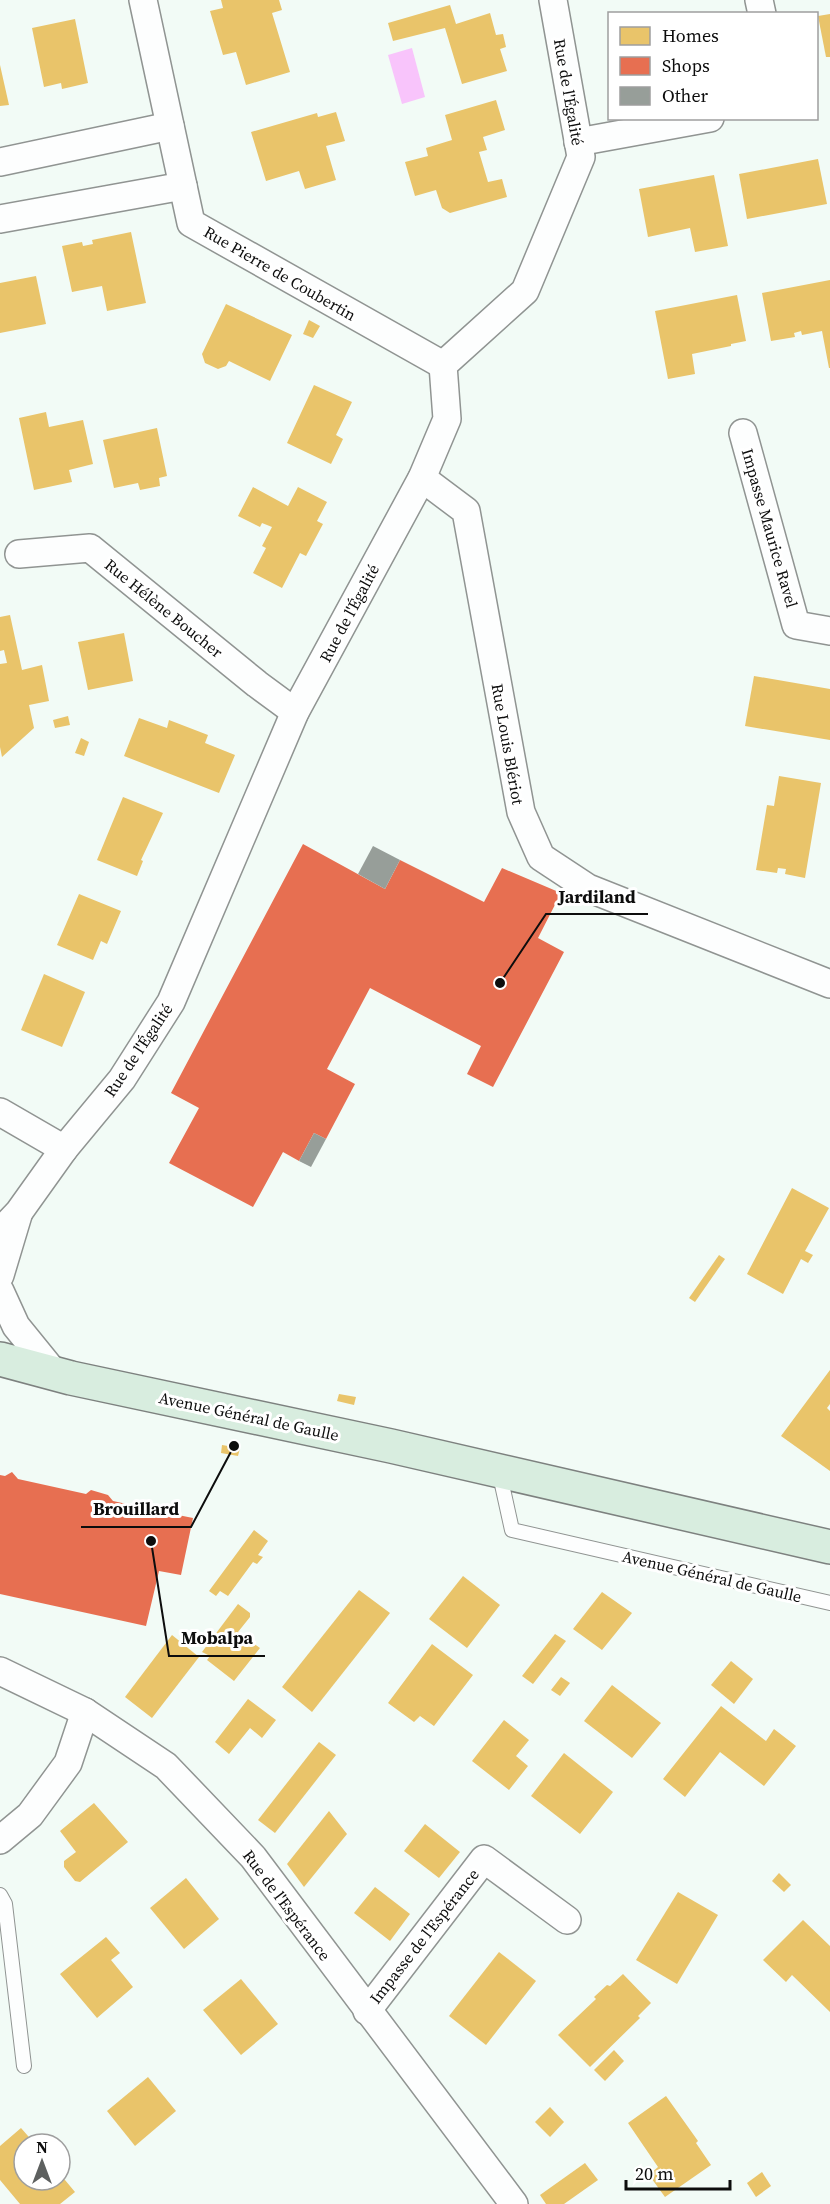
<svg xmlns="http://www.w3.org/2000/svg" width="830" height="2204" viewBox="0 0 830 2204" font-family="'Source Serif 4',serif">
	<style>
		.water { fill: #f8c4fb }
		.homes { fill: #e9c46a }
		.shops { fill: #e76f51 }
		.building { fill: #979e99 }
		.lines { fill: none; stroke-linecap: round; stroke-linejoin: round }
		.lane-casing { stroke: #909492; stroke-width: 16 }
		.street-casing { stroke: #909492; stroke-width: 30 }
		.primary-casing { stroke: #7d817f; stroke-width: 36 }
		.lane { stroke: #fdfefe; stroke-width: 14 }
		.street { stroke: #fdfefe; stroke-width: 27 }
		.primary { stroke: #d8eddf; stroke-width: 33 }
		.labels { text-anchor: middle; dominant-baseline: central; stroke-width: 6; stroke-linejoin: round; paint-order: stroke }
		.street-label { font-size: 16px; fill: #0d0d0d; stroke: #fff }
		.leader { fill: none; stroke: #0d0d0d; stroke-width: 2 }
		.callout-dot { fill: #0d0d0d; stroke: #fff; stroke-width: 2 }
		.callout-label { font-size: 18px; text-anchor: middle; font-weight: bold; fill: #0d0d0d; stroke: #fff; stroke-width: 6; stroke-linejoin: round; paint-order: stroke }
	</style>
	<rect width="100%" height="100%" fill="#f2fbf6"/>
	<path class="water" d="M412 48 425 97 402 104 388 55Z"/>
	<g class="homes">
		<path d="M221 0H279L282 10 272 13 290 72 246 85 236 52 223 55 210 11 223 8Z"/>
		<path d="M450 5 456 24 490 13 496 35 503 34 506 47 500 49 507 71 462 84 445 28 393 41 388 23Z"/>
		<path d="M830 14V57H826L818 16Z"/>
		<path d="M75 19 88 83 62 89 61 83 44 87 32 28Z"/>
		<path d="M0 65 9 105 0 106Z"/>
		<path d="M496 100 505 130 483 137 487 150 479 152 488 182 502 179 507 197 450 213 442 208 436 190 415 196 405 162 428 156 426 148 452 140 445 115Z"/>
		<path d="M336 112 345 141 326 146 336 180 305 189 299 171 266 181 251 132 317 113 318 117Z"/>
		<path d="M818 159 827 204 747 219 739 174Z"/>
		<path d="M714 175 728 246 695 252 690 228 648 237 639 189Z"/>
		<path d="M131 232 146 303 107 311 102 286 72 292 62 246 82 242 83 246 93 244 92 240Z"/>
		<path d="M36 276 46 324 0 333V283Z"/>
		<path d="M830 280V368H829L822 331 802 335 801 331 794 333 795 337 771 341 762 293Z"/>
		<path d="M737 295 746 341 731 344V346L692 354 695 374 668 379 655 311Z"/>
		<path d="M226 304 292 335 270 381 229 361 226 366 218 369 205 363 202 354Z"/>
		<path d="M309 320 320 326 313 338 303 334Z"/>
		<path d="M314 385 352 402 336 435 343 439 331 464 287 443Z"/>
		<path d="M46 412 49 427 83 420 93 464 69 470 72 482 34 490 19 418Z"/>
		<path d="M157 428 167 476 159 478 160 486 140 490 138 483 114 488 103 440Z"/>
		<path d="M253 487 288 506 298 487 327 502 317 521 323 524 306 556 300 553 282 588 253 573 266 548 262 546 272 527 262 523 260 527 238 516Z"/>
		<path d="M10 615 22 670 42 665 49 701 29 705 34 728 2 757 0 747V664L7 663 4 650 0 651V617Z"/>
		<path d="M124 633 133 681 88 690 78 642Z"/>
		<path d="M754 676 830 689V740L745 726Z"/>
		<path d="M68 716 70 725 55 728 53 720Z"/>
		<path d="M139 718 167 728 169 720 208 735 205 743 235 755 219 793 124 756Z"/>
		<path d="M81 738 89 742 84 756 75 753Z"/>
		<path d="M779 776 821 783 805 878 785 874 786 869 778 868 777 873 756 870 767 805 774 806Z"/>
		<path d="M123 797 163 813 141 860 143 861 137 876 97 860Z"/>
		<path d="M79 894 121 911 107 944 101 941 93 960 57 945Z"/>
		<path d="M44 974 85 992 62 1047 21 1030Z"/>
		<path d="M792 1188 829 1208 805 1251 813 1255 808 1263 801 1259 783 1294 747 1274Z"/>
		<path d="M719 1255 725 1259 695 1302 689 1298Z"/>
		<path d="M830 1370V1404L827 1408 830 1411V1471L781 1436Z"/>
		<path d="M339 1394 356 1397 354 1405 337 1401Z"/>
		<path d="M222 1445 240 1448 238 1456 221 1453Z"/>
		<path d="M254 1530 268 1541 258 1555 263 1557 257 1564 253 1562 228 1596 220 1591 216 1596 209 1591Z"/>
		<path d="M463 1576 500 1605 467 1648 429 1619Z"/>
		<path d="M359 1590 390 1613 312 1712 282 1687Z"/>
		<path d="M602 1592 632 1613 602 1650 573 1629Z"/>
		<path d="M238 1604 250 1613V1617L238 1632 260 1648 234 1681 207 1660 210 1656 202 1652Z"/>
		<path d="M555 1634 566 1641 533 1684 522 1676Z"/>
		<path d="M172 1635 199 1657 152 1718 125 1697Z"/>
		<path d="M432 1644 473 1675 434 1726 420 1716 414 1722 388 1703Z"/>
		<path d="M731 1661 753 1679 734 1704 711 1685Z"/>
		<path d="M561 1677 570 1683 560 1696 551 1690Z"/>
		<path d="M612 1685 661 1723 632 1758 584 1721Z"/>
		<path d="M248 1699 276 1720 262 1738 250 1728 229 1754 215 1742Z"/>
		<path d="M721 1706 766 1741 774 1729 796 1746 764 1786 720 1752 685 1797 663 1779Z"/>
		<path d="M504 1720 529 1740 516 1756 528 1766 509 1790 472 1761Z"/>
		<path d="M319 1742 336 1755 275 1833 258 1820Z"/>
		<path d="M564 1753 613 1792 580 1834 531 1796Z"/>
		<path d="M94 1803 128 1842 80 1882 75 1881 64 1867V1861L76 1852 60 1831Z"/>
		<path d="M329 1811 347 1834 304 1887 287 1864Z"/>
		<path d="M425 1824 460 1852 439 1878 404 1851Z"/>
		<path d="M779 1873 791 1885 784 1892 772 1881Z"/>
		<path d="M186 1878 219 1919 184 1949 150 1908Z"/>
		<path d="M375 1887 410 1914 390 1941 354 1913Z"/>
		<path d="M678 1892 718 1915 677 1984 636 1960Z"/>
		<path d="M803 1920 830 1946V2012L792 1975 786 1982 763 1960Z"/>
		<path d="M106 1937 120 1953 111 1960 133 1987 97 2018 60 1974Z"/>
		<path d="M499 1952 536 1981 486 2045 449 2016Z"/>
		<path d="M623 1974 651 2003 638 2016 640 2018 590 2067 558 2035 596 1999 594 1997 607 1985 610 1986Z"/>
		<path d="M241 1979 278 2024 241 2055 203 2010Z"/>
		<path d="M614 2050 624 2061 605 2081 594 2070Z"/>
		<path d="M148 2077 176 2111 135 2146 107 2111Z"/>
		<path d="M666 2096 698 2141 696 2143 711 2165 665 2197 649 2175 658 2167 628 2123Z"/>
		<path d="M550 2107 564 2122 550 2137 535 2122Z"/>
		<path d="M21 2128 35 2144H24V2180H60V2174L75 2192 60 2204H20L0 2180V2146Z"/>
		<path d="M585 2163 598 2180 564 2204H546L540 2195Z"/>
		<path d="M762 2172 771 2186 756 2197 747 2183Z"/>
	</g>
	<g class="shops">
		<path d="M303 844 385 889 400 860 484 902 502 868 561 893 538 938 564 952 493 1087 467 1074 481 1046 370 988 327 1069 355 1084 326 1139 314 1133 299 1161 283 1152 253 1207 169 1163 199 1108 171 1093Z"/>
		<path d="M12 1472 18 1479 86 1494 91 1490 108 1495 113 1501 145 1508 152 1504 158 1511 193 1518 181 1575 159 1571 146 1626 0 1594V1475L5 1476Z"/>
	</g>
	<g class="building">
		<path d="M373 846 400 860 385 889 358 874Z"/>
		<path d="M314 1133 326 1139 311 1167 299 1161Z"/>
	</g>
	<g class="lines">
		<defs>
			<g id="lane">
				<path d="M499 1471 512 1530 830 1603"/>
				<path d="M0 1895 5 1904 24 2066"/>
			</g>
			<g id="street">
				<path d="M143 0 191 223 443 365"/>
				<path d="M759 0 762 14"/>
				<path d="M578 142 710 118"/>
				<path d="M0 162 170 126"/>
				<path d="M0 219 183 186"/>
				<path d="M743 433 796 625 830 631"/>
				<path d="M422 478 466 511 521 812 541 857 588 888 830 984"/>
				<path d="M19 554 90 548 257 684 295 712"/>
				<path d="M0 1112 64 1149"/>
				<path d="M0 1232 19 1212 64 1149 122 1079 171 1002 295 712 422 478 447 419 443 365 525 291 581 157 553 0"/>
				<path d="M0 1275 18 1215"/>
				<path d="M0 1291 16 1326 55 1374"/>
				<path d="M0 1671 85 1712 166 1766 253 1857 514 2204"/>
				<path d="M0 1840 30 1815 68 1763 85 1712"/>
				<path d="M367 2011 484 1859 567 1920"/>
			</g>
			<path id="primary" d="M0 1359 71 1378 391 1446 830 1547"/>
		</defs>
		<use href="#lane" class="lane-casing"/>
		<use href="#street" class="street-casing"/>
		<use href="#primary" class="primary-casing"/>
		<use href="#lane" class="lane"/>
		<use href="#street" class="street"/>
		<use href="#primary" class="primary"/>
	</g>
	<g class="labels">
		<g class="street-label">
			<text transform="translate(569 92) rotate(80)">Rue de l'Égalité</text>
			<text transform="translate(280 273) rotate(30)">Rue Pierre de Coubertin</text>
			<text transform="translate(770 528) rotate(74)">Impasse Maurice Ravel</text>
			<text transform="translate(164 608) rotate(39)">Rue Hélène Boucher</text>
			<text transform="translate(349 613) rotate(-62)">Rue de l'Égalité</text>
			<text transform="translate(508 744) rotate(80)">Rue Louis Blériot</text>
			<text transform="translate(138 1050) rotate(-56)">Rue de l'Égalité</text>
			<text transform="translate(249 1416) rotate(12)">Avenue Général de Gaulle</text>
			<text transform="translate(712 1576) rotate(13)">Avenue Général de Gaulle</text>
			<text transform="translate(287 1905) rotate(53)">Rue de l'Espérance</text>
			<text transform="translate(424 1936) rotate(-52)">Impasse de l'Espérance</text>
		</g>
	</g>
	<path class="leader" d="M500 983L546 914H648M234 1446L191 1527H81M151 1541L169 1656H265"/>
	<g class="callout-dot">
		<circle cx="500" cy="983" r="6"/>
		<circle cx="234" cy="1446" r="6"/>
		<circle cx="151" cy="1541" r="6"/>
	</g>
	<g class="callout-label">
		<text x="597" y="903">Jardiland</text>
		<text x="136" y="1515">Brouillard</text>
		<text x="217" y="1644">Mobalpa</text>
	</g>
	<rect x="608" y="12" width="210" height="108" fill="#ffffff" stroke="#9e9e9e" stroke-width="1.5"/>
	<rect x="620" y="27" width="30" height="18" fill="#e9c46a" stroke="#9e9e9e" stroke-width="1.5"/>
	<text x="662" y="42" font-size="18" fill="#0d0d0d">Homes</text>
	<rect x="620" y="57" width="30" height="18" fill="#e76f51" stroke="#9e9e9e" stroke-width="1.5"/>
	<text x="662" y="72" font-size="18" fill="#0d0d0d">Shops</text>
	<rect x="620" y="87" width="30" height="18" fill="#979e99" stroke="#9e9e9e" stroke-width="1.5"/>
	<text x="662" y="102" font-size="18" fill="#0d0d0d">Other</text>
	<g transform="translate(42 2162)"><circle r="28" fill="#ffffff" stroke="#9e9e9e" stroke-width="1.5"/>
	<path d="M0-4.5L10 22L0 15L-10 22Z" fill="#5d605f"/>
	<text y="-9" font-size="16" font-weight="bold" text-anchor="middle" fill="#0d0d0d">N</text>
	</g>
	<path d="M626 2180v9h104v-9" fill="none" stroke="#0d0d0d" stroke-width="3"/>
	<text x="635" y="2180" font-size="18" fill="#0d0d0d" stroke="#ffffff" stroke-width="4.5" paint-order="stroke">20 m</text>
</svg>
